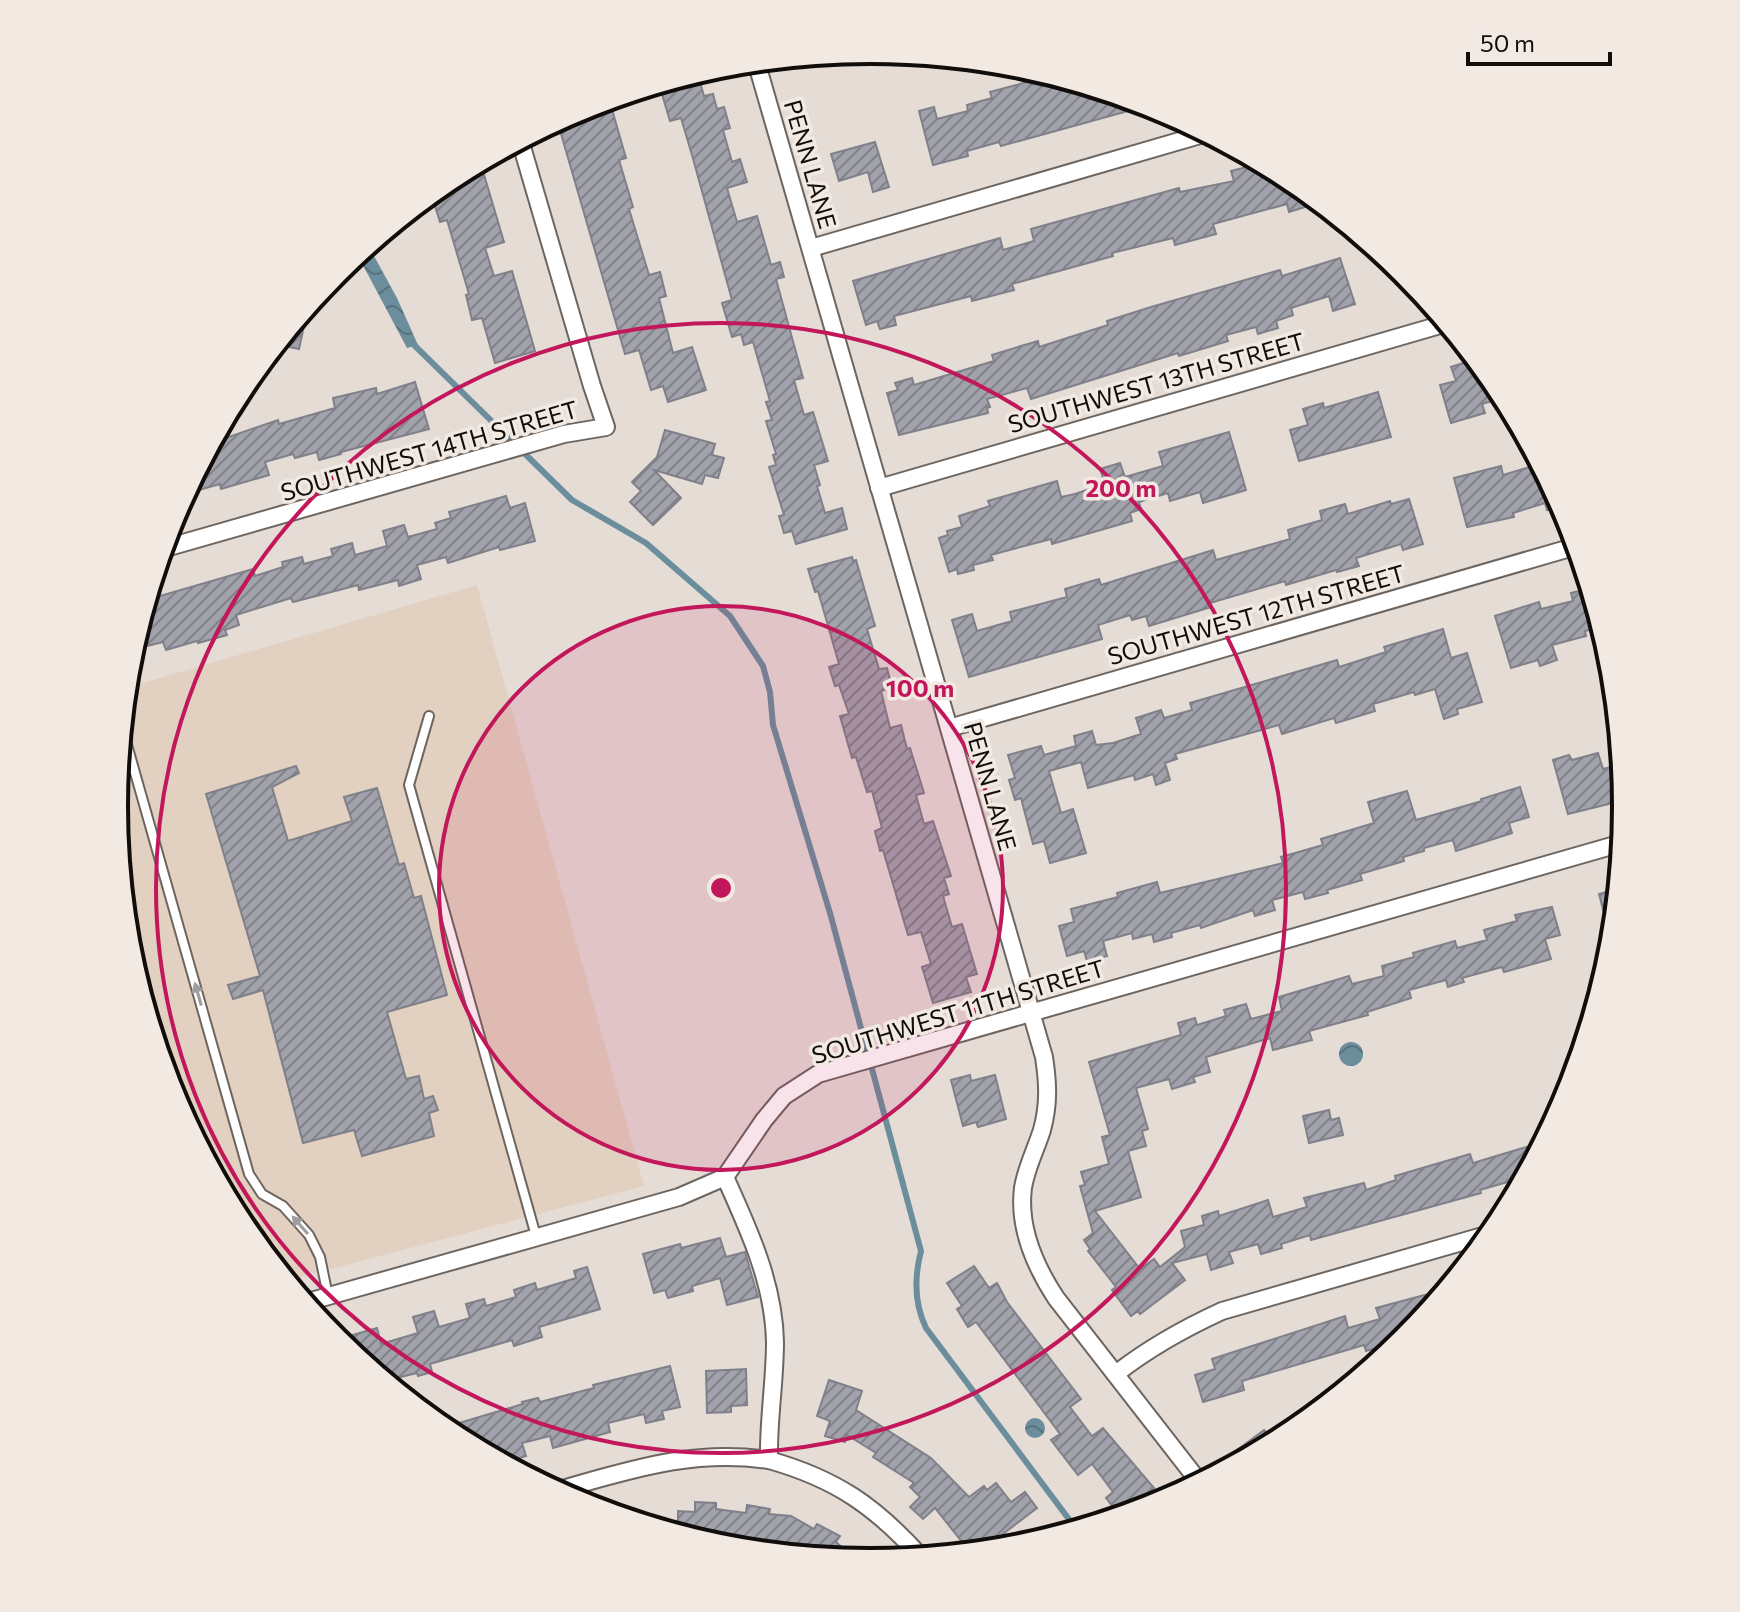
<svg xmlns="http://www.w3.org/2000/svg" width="1740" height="1612" viewBox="0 0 1740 1612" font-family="Commissioner,sans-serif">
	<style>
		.education { fill: #e2d1c0 }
		.water { fill: url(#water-waves) }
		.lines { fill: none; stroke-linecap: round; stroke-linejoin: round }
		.stream { stroke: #6c8e9c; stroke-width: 6 }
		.building { fill: url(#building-hatch); stroke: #7f8089; stroke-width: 2 }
		.service-casing { stroke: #6d655f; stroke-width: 12 }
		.minor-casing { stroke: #6d655f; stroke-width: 20 }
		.service { stroke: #fff; stroke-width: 8 }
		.minor { stroke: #fff; stroke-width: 16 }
		.oneway { fill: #9f9e9d }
		.ring { fill: none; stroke: #c2185b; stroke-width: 4 }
		.labels { text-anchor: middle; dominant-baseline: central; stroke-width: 7; stroke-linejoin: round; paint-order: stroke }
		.street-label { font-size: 24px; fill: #100d0b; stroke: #f2e9e3 }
		.rim { fill: none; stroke: #100d0b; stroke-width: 4 }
		.centre { fill: #c2185b; stroke: #f2e9e3; stroke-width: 4 }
		.ring-label { font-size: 24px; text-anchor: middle; font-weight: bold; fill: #c2185b; stroke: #f2e9e3; stroke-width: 7; stroke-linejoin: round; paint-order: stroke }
	</style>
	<defs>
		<pattern id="water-waves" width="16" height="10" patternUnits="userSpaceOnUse" patternTransform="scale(2)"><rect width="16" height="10" fill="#6c8e9c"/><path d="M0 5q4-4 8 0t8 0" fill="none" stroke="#57727d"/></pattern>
		<pattern id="building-hatch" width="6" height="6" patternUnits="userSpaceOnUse" patternTransform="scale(2)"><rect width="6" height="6" fill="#a1a2ab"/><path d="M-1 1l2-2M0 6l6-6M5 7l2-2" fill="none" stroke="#828289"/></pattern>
	</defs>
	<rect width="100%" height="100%" fill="#e5dcd6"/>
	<path class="education" d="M477 585 644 1186 286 1281 241 1226 171 1095 128 953 114 806 126 688Z"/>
	<g class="water">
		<path d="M368 245 397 298 418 345 407 348 357 254Z"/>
		<circle cx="1351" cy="1054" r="12"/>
		<circle cx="1035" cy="1428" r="10"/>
	</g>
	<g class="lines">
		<path class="stream" d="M410 341 572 500 646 543 730 616 763 666 770 692 773 725 830 913 921 1251C914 1278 914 1303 926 1328L1077 1530"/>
	</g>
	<g class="building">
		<path d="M697 72 704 96 713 94 717 109 724 107 730 128 723 130 732 162 740 159 747 182 727 188 737 222 757 216 771 265 780 262 784 277 776 279 803 378 794 380 804 415 813 412 828 461 814 465 820 485 817 486 825 513 842 508 847 529 796 544 792 531 784 533 779 516 784 515 769 467 776 465 773 455 776 454 766 421 772 420 766 402 770 401 753 342 744 345 741 334 732 337 722 303 732 300 692 155 681 118 670 121 659 84Z"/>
		<path d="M1053 75 1058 77 1060 86 1075 82 1150 105 1001 146 999 142 967 151 968 156 933 165 919 111 934 107 937 119 968 111 967 105 992 98 990 92Z"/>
		<path d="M609 99 626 158 619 160 633 207 629 209 649 275 660 272 666 296 659 298 673 353 692 347 706 390 668 402 663 386 651 390 639 350 625 354 557 120 581 107Z"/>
		<path d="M875 142 889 187 873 192 868 172 839 181 831 154Z"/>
		<path d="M480 161 504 242 485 248 494 276 512 271 535 351 495 363 482 318 472 320 466 295 469 294 447 220 440 222 431 193 450 177Z"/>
		<path d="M1262 163 1290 178 1321 202 1289 212 1287 204 1213 224 1216 234 1175 245 1173 238 1112 253 1113 256 1012 284 1014 290 972 301 971 296 894 316 896 325 880 329 877 321 866 325 853 281 1000 238 1003 250 1034 241 1031 229 1179 188 1180 192 1234 181 1231 171Z"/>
		<path d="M1340 258 1355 304 1333 311 1329 296 1291 308 1293 315 1276 321 1278 328 1258 334 1256 327 1226 335 1228 341 1179 356 1178 353 1031 399 1027 388 987 399 990 407 987 408 988 413 899 435 887 393 898 390 895 383 912 378 914 385 994 361 992 355 1021 346 1038 341 1039 347 1108 325 1107 321 1151 307 1280 270 1282 276Z"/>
		<path d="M309 303 299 349 276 344 290 327Z"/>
		<path d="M1476 359 1505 397 1482 404 1485 413 1451 423 1440 385 1456 381 1451 367Z"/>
		<path d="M415 382 429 429 341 452V454L319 460 317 452 295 458 293 454 265 462 269 475 221 489 220 484 199 490 195 473 211 443 278 420 279 424 335 408 333 398 376 388 377 394Z"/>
		<path d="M1378 392 1391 437 1299 461 1290 430 1308 425 1303 409 1323 403 1324 408Z"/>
		<path d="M665 430 715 444 712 455 724 458 718 478 705 475 702 484 654 470 681 498 653 525 630 502 641 491 632 482 657 457Z"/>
		<path d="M1229 432 1246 490 1203 503 1200 492 1170 501 1168 493 1139 502 1141 509 1130 513 1132 521 1052 544 1051 539 991 555 993 560 973 565 974 570 958 574 957 569 949 572 939 538 948 535 947 531 962 527 959 516 990 506 988 501 1057 481 1061 497 1075 494 1105 484 1100 469 1120 463 1125 477 1163 466 1159 452Z"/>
		<path d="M1540 464 1563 506 1547 510 1545 503 1513 513 1514 517 1467 527 1454 478 1501 466 1503 475Z"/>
		<path d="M506 496 510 508 525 503 535 541 500 550 499 547 448 563 446 557 417 565 421 579 399 586 398 580 359 590 358 585 293 602 291 598 236 615 239 625 225 630 227 635 198 643 197 641 166 650 163 642 147 646 146 641 132 645 146 600 253 569 255 576 283 567 282 562 302 557 304 564 333 556 331 549 352 543 355 555 387 546 383 531 404 525 408 537 437 529 435 523 451 518 449 512Z"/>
		<path d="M1409 499 1423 544 1403 550 1401 544 1356 558 1359 566 1337 572 1336 570 1286 585 1285 581 1210 603 1211 607 1149 626 1146 616 1132 620 1130 615 1098 625 1102 639 969 677 952 620 972 614 977 631 1012 621 1010 612 1067 597 1065 589 1099 579 1101 585 1213 550 1216 560 1290 539 1288 530 1322 520 1320 511 1345 504 1348 514 1390 501 1391 504Z"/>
		<path d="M852 557 853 561 856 560 875 626 867 629 879 669 887 668 892 687 881 691 890 728 901 725 907 749 910 748 924 793 916 795 924 824 933 821 951 876 944 878 949 894 943 896 952 927 962 924 977 974 966 977 971 992 933 1003 922 967 931 964 921 932 908 935 883 850 880 851 875 831 882 828 872 791 867 792 856 757 852 758 840 716 849 714 839 685 835 686 829 667 839 664 818 591 815 592 808 569Z"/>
		<path d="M1590 588 1602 627 1585 631 1586 636 1552 645 1557 660 1540 666 1538 660 1511 668 1495 616 1539 602 1541 609 1573 601 1571 593Z"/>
		<path d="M1443 629 1451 658 1467 653 1482 702 1457 709 1458 714 1444 719 1435 689 1415 695 1414 692 1373 704 1375 711 1336 723 1334 718 1282 734 1279 725 1175 754 1177 759 1165 763 1170 780 1156 785 1153 774 1135 780 1134 775 1088 788 1081 762 1049 771 1061 813 1073 809 1086 853 1050 863 1044 841 1033 844 1021 798 1015 800 1009 780 1015 778 1008 755 1041 746 1044 755 1076 746 1074 736 1092 731 1096 745 1113 743 1141 734 1136 718 1161 710 1164 718 1192 710 1190 703 1337 660 1339 667 1386 652 1384 647Z"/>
		<path d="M1598 753 1603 769 1622 764 1625 800 1568 814 1553 760 1569 755 1572 760Z"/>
		<path d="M296 766 299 773 272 787 288 841 352 821 344 797 377 788 399 865 404 863 414 898 421 896 447 995 387 1012 406 1079 419 1076 424 1099 433 1096 438 1110 429 1113 434 1136 362 1156 354 1130 303 1143 263 990 233 999 228 985 260 976 206 794Z"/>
		<path d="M1520 787 1529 817 1509 823 1512 833 1456 851 1453 840 1424 848V851L1403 857 1404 861 1360 874 1362 880 1327 890 1328 893 1305 899 1303 892 1272 900 1275 910 1255 916 1253 910 1201 928 1200 925 1171 933 1172 937 1154 942 1152 934 1133 939 1132 933 1103 941 1107 956 1087 961 1084 951 1067 956 1059 926 1074 922 1071 909 1118 897 1117 893 1157 882 1160 893 1283 863 1281 857 1323 845 1321 839 1374 823 1368 802 1407 791 1416 820 1482 801 1481 799Z"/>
		<path d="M1618 889 1613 940H1611L1599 894Z"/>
		<path d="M1552 907 1560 935 1545 939 1551 959 1504 972 1502 967 1462 978 1464 982 1448 987 1446 980 1409 990 1411 998 1367 1012 1368 1015 1309 1031 1312 1040 1273 1050 1270 1038 1206 1057 1210 1072 1193 1077 1195 1082 1172 1089 1169 1079 1136 1088 1148 1129 1142 1131 1146 1146 1128 1151 1141 1197 1095 1211 1140 1269 1154 1259 1160 1267 1185 1247 1181 1231 1204 1225 1202 1216 1218 1211 1219 1216 1268 1200 1273 1217 1307 1207 1304 1198 1364 1183 1366 1190 1396 1180 1395 1176 1470 1154 1473 1163 1543 1142 1525 1177 1480 1190 1481 1193 1311 1240 1310 1235 1281 1244 1282 1248 1261 1254 1258 1244 1229 1252 1233 1263 1211 1270 1207 1254 1172 1263 1185 1280 1140 1314 1138 1311 1131 1316 1112 1290 1116 1287 1088 1251 1090 1249 1084 1240 1093 1233 1080 1186 1085 1185 1081 1172 1109 1164 1102 1137 1110 1135 1089 1062 1181 1035 1178 1023 1195 1018 1197 1025 1226 1016 1224 1010 1246 1004 1251 1019 1282 1011 1279 997 1349 976 1352 984 1384 976 1382 966 1414 957 1413 953 1455 941 1457 948 1487 940 1484 930 1517 921 1515 915Z"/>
		<path d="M970 1075 971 1081 995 1075 1006 1119 978 1127 976 1122 963 1126 951 1080Z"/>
		<path d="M1329 1110 1331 1120 1339 1118 1343 1135 1309 1143 1303 1116Z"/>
		<path d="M720 1238 726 1257 745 1252 758 1297 727 1305 720 1278 692 1286 693 1291 668 1298 665 1290 654 1293 643 1254 680 1244 681 1248Z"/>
		<path d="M974 1266 989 1288 997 1283 1007 1302 1081 1399 1070 1407 1092 1436 1103 1428 1154 1488 1151 1491 1161 1503 1120 1516 1106 1498 1113 1492 1092 1464 1078 1475 1051 1440 1060 1434 1028 1391 976 1322 968 1327 957 1309 962 1306 947 1283Z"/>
		<path d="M587 1267 600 1309 539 1327 542 1337 514 1346 512 1340 430 1364 432 1372 418 1376 417 1373 385 1381 335 1340 377 1328 381 1344 418 1333 413 1317 434 1311 439 1327 470 1318 466 1304 484 1299 486 1306 516 1297 514 1290 535 1283 537 1290 576 1278 574 1271Z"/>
		<path d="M1447 1289 1405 1340 1366 1351 1364 1345 1242 1381 1244 1390 1203 1402 1195 1375 1215 1369 1212 1359 1345 1316 1348 1328 1380 1319 1376 1308Z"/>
		<path d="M670 1366 680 1407 662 1411 664 1419 646 1423 644 1414 608 1423 610 1432 553 1448 550 1436 522 1443 526 1456 503 1463 496 1459 494 1450 485 1453 442 1428 523 1404 522 1402 538 1398 540 1402 594 1388 593 1385Z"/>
		<path d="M746 1369 747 1405 731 1406V1412L707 1413 706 1371Z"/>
		<path d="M829 1380 862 1391 856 1410 931 1458 969 1497 984 1486 987 1490 996 1483 1011 1502 1025 1492 1037 1508 1003 1534 1013 1548 970 1552 935 1508 923 1519 910 1507 920 1497 910 1487 914 1483 873 1457 876 1453 847 1435 845 1442 825 1436 830 1421 817 1416Z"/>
		<path d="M1264 1430 1275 1442 1227 1468 1222 1461Z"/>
		<path d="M695 1502 716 1503V1509L746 1513 747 1505 770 1509 769 1514 791 1516 814 1529 817 1524 840 1536 836 1542 857 1561 804 1556 778 1541 776 1553 722 1547 678 1534V1511L695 1512Z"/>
	</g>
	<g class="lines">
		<defs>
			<g id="service">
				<path d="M429 716 409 785 536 1236"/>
				<path d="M122 727 249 1174 262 1194 283 1206 309 1235 320 1257 328 1296"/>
			</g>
			<g id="minor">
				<path d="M756 61 1044 1057C1048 1083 1049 1104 1042 1130 1036 1149 1026 1168 1023 1188 1018 1227 1035 1266 1056 1298L1200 1483"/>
				<path d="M811 248 1207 133"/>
				<path d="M879 488 1447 323"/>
				<path d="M162 549 564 434 606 427 592 386 520 140"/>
				<path d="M949 728 1577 546"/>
				<path d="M725 1177C749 1230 774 1284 775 1342 775 1382 768 1421 769 1460 836 1479 875 1506 921 1557"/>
				<path d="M304 1303 679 1197 725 1177 764 1120 784 1096 818 1074 1622 843"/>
				<path d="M1117 1373C1149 1348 1185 1328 1222 1311L1493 1233"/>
				<path d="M555 1491C631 1470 690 1449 769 1460"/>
			</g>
		</defs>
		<use href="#service" class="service-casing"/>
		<use href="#minor" class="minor-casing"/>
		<use href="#service" class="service"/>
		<use href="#minor" class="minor"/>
	</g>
	<defs><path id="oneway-solid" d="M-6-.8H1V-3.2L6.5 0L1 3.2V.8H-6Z" transform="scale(2)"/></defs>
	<g class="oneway">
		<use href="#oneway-solid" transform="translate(198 994) rotate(-106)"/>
		<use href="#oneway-solid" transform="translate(300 1225) rotate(-131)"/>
	</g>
	<circle cx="721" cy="888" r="282" fill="#c2185b" fill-opacity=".12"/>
	<g class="ring">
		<circle cx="721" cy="888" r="282"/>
		<circle cx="721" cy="888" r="565"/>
	</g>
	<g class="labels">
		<g class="street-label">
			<text transform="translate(811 164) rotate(74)">PENN LANE</text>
			<text transform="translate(1156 382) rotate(-16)">SOUTHWEST 13TH STREET</text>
			<text transform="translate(429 450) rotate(-16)">SOUTHWEST 14TH STREET</text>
			<text transform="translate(1256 614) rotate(-16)">SOUTHWEST 12TH STREET</text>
			<text transform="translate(991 786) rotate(74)">PENN LANE</text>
			<text transform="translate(958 1011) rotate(-17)">SOUTHWEST 11TH STREET</text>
		</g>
	</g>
	<path d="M0 0H1740V1612H0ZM128 806a742 742 0 1 1 1484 0a742 742 0 1 1-1484 0Z" fill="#f2e9e3" fill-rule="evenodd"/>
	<path class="rim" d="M128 806a742 742 0 1 1 1484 0a742 742 0 1 1-1484 0Z"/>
	<circle cx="721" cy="888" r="12" class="centre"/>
	<g class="ring-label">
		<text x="1121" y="497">200 m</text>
		<text x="920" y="697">100 m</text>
	</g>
	<path d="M1468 52v12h142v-12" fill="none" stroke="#100d0b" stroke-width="4"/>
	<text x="1480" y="52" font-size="24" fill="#100d0b" stroke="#f2e9e3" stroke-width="6" paint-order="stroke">50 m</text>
</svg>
